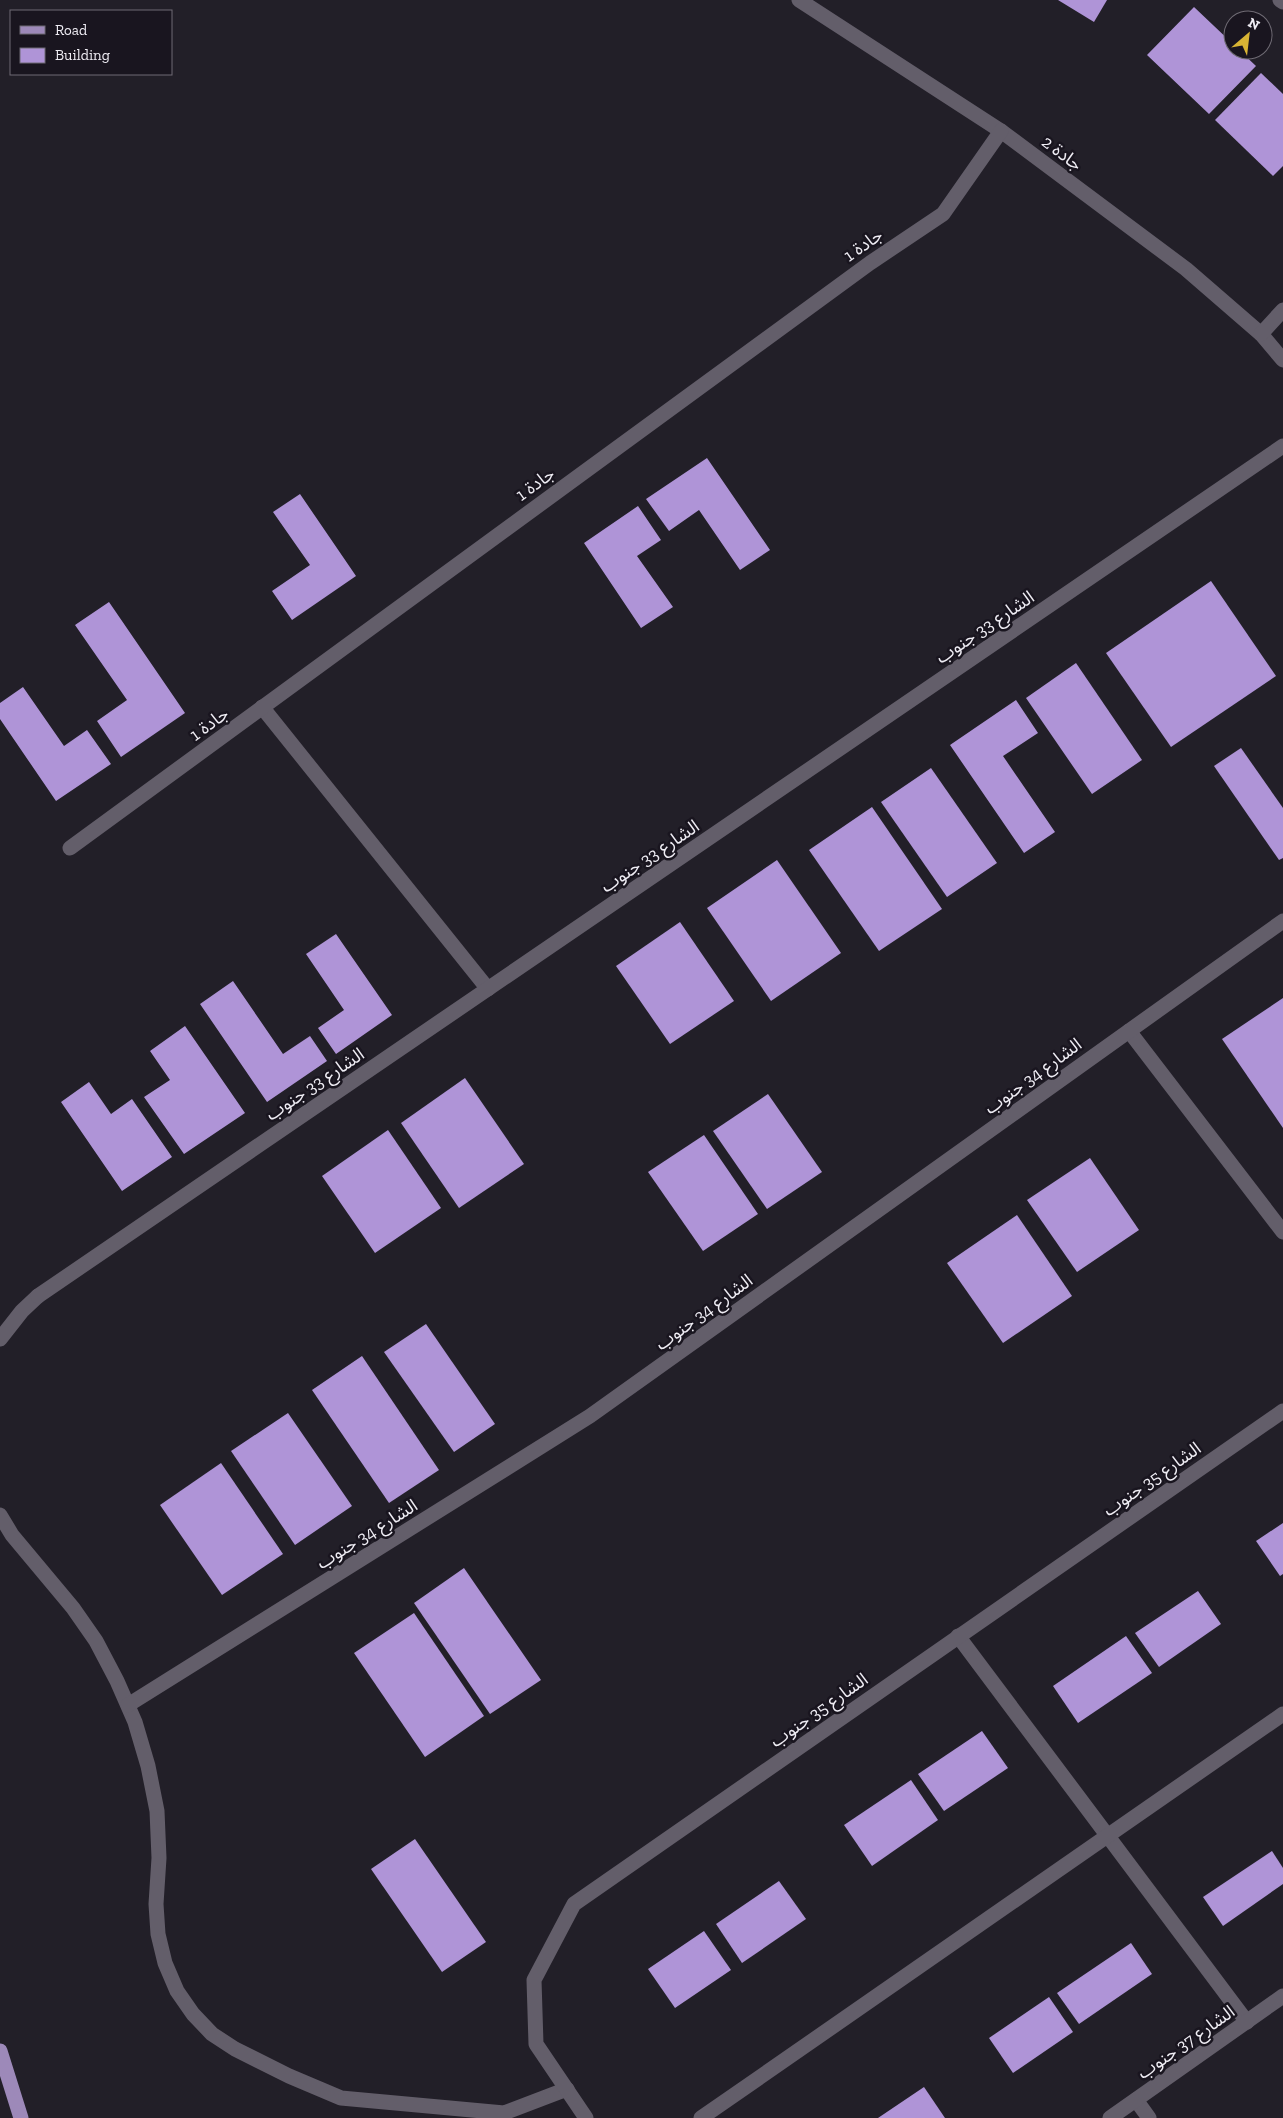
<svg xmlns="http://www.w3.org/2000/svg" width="1283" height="2118" viewBox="0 0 1283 2118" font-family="'Zilla Slab','Noto Sans Arabic',serif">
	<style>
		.building { fill: #af94d7 }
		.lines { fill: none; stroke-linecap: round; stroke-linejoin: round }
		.lane { stroke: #635e6a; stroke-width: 15 }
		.street { stroke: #635e6a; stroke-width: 15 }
		.primary { stroke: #9d89b9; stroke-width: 15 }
		.labels { text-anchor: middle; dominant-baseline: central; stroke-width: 5; stroke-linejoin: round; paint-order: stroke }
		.street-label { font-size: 18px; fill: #efedf4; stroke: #19151f }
	</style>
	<rect width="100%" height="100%" fill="#221f28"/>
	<g class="building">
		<path d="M1058 0H1107L1094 22Z"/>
		<path d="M1194 7 1233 44V50H1239L1256 66 1209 114 1147 55Z"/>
		<path d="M1261 73 1283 94V166L1273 176 1215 120Z"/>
		<path d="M707 458 770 550 740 570 699 510 669 531 646 499Z"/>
		<path d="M300 494 356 576 292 620 272 591 310 565 273 512Z"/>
		<path d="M638 506 661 540 637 556 673 607 641 628 584 543Z"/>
		<path d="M1211 581 1276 676 1171 747 1106 653Z"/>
		<path d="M109 602 185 713 121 757 97 721 127 700 75 625Z"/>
		<path d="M1076 663 1142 760 1092 794 1026 698Z"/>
		<path d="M23 687 64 746 87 730 111 764 56 801 0 719V703Z"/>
		<path d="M1016 700 1038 733 1003 756 1055 832 1024 853 950 745Z"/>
		<path d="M1241 748 1283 808V858L1279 860 1214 766Z"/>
		<path d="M931 768 997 863 947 897 881 802Z"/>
		<path d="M872 807 942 909 879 951 809 850Z"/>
		<path d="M777 860 841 953 771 1001 707 908Z"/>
		<path d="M680 922 734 1001 670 1044 616 966Z"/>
		<path d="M336 934 392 1015 336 1054 318 1028 344 1010 306 954Z"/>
		<path d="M233 981 283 1054 310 1036 327 1061 267 1102 200 1004Z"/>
		<path d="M1283 998V1128L1222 1039Z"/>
		<path d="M185 1026 245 1113 184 1154 144 1097 170 1080 150 1051Z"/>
		<path d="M465 1078 524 1164 459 1208 401 1123Z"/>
		<path d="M89 1082 111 1114 132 1099 172 1157 122 1191 61 1102Z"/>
		<path d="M768 1094 822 1172 767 1209 713 1131Z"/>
		<path d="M388 1130 441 1208 375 1253 322 1176Z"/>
		<path d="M704 1135 758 1214 703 1251 648 1172Z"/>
		<path d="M1090 1158 1139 1230 1077 1272 1027 1200Z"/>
		<path d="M1017 1215 1072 1296 1003 1343 947 1263Z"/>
		<path d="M426 1324 495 1424 454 1452 384 1352Z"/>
		<path d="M362 1356 439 1470 389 1503 312 1390Z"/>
		<path d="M288 1413 352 1506 295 1545 231 1451Z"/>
		<path d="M221 1463 283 1554 222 1595 160 1505Z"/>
		<path d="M1283 1523V1574L1280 1576 1256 1541Z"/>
		<path d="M464 1568 541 1680 490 1714 414 1603Z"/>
		<path d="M1198 1591 1221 1624 1159 1667 1135 1633Z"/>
		<path d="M414 1613 484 1716 425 1757 354 1653Z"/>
		<path d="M1126 1636 1152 1673 1078 1723 1053 1686Z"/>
		<path d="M982 1731 1008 1768 944 1811 918 1774Z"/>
		<path d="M911 1780 938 1820 872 1866 844 1825Z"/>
		<path d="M415 1839 486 1942 442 1972 371 1869Z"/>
		<path d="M1272 1851 1283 1868V1884L1223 1926 1203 1897Z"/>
		<path d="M779 1881 806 1919 742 1963 716 1924Z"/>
		<path d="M704 1931 731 1970 675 2008 648 1969Z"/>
		<path d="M1131 1943 1152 1974 1079 2024 1057 1993Z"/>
		<path d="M1049 1997 1073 2032 1013 2073 989 2038Z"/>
		<path d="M924 2087 945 2118H878Z"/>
	</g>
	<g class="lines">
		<g class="lane">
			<path d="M1129 1031 1283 1232"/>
			<path d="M0 1339 22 1311 38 1296"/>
			<path d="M0 1515 12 1535 73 1608 96 1641 117 1681 135 1722 148 1766 157 1811 159 1858 156 1904 158 1934 165 1963 177 1991 193 2014 212 2034 235 2049 289 2076 341 2098 504 2113 567 2089"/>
			<path d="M958 1636 1247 2022"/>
			<path d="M1136 2100 1149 2118"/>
			<path d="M701 2118 1283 1714"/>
		</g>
		<g class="street">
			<path d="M799 0 1001 131 1186 269 1261 334 1283 360"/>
			<path d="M1280 0 1283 2"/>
			<path d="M1261 334 1283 310"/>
			<path d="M262 707 488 989"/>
			<path d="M70 848 870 263 943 214 1001 131"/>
			<path d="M38 1296 1283 446"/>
			<path d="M128 1705 590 1416 1283 921"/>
			<path d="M586 2118 536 2044 534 1980 574 1904 1283 1411"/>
			<path d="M1110 2118 1283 1996"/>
		</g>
		<path class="primary" d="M0 2051 21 2118"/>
	</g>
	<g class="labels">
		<g class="street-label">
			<text transform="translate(1062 153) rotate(37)">جادة 2</text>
			<text transform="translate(863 245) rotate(-35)">جادة 1</text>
			<text transform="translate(535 484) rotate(-36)">جادة 1</text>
			<text transform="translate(985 627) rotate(-34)">الشارع 33 جنوب</text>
			<text transform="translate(209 724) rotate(-36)">جادة 1</text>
			<text transform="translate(650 856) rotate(-34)">الشارع 33 جنوب</text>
			<text transform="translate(1033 1076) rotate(-36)">الشارع 34 جنوب</text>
			<text transform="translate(315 1084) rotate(-34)">الشارع 33 جنوب</text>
			<text transform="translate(704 1312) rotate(-36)">الشارع 34 جنوب</text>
			<text transform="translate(1152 1479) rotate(-35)">الشارع 35 جنوب</text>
			<text transform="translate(367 1534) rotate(-32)">الشارع 34 جنوب</text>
			<text transform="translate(819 1710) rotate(-35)">الشارع 35 جنوب</text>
			<text transform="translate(1186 2042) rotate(-35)">الشارع 37 جنوب</text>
		</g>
	</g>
	<rect x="10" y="10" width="162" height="65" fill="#19151f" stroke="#6f6b74"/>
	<rect x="20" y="26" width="25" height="8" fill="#9d89b9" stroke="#6f6b74"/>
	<text x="55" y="35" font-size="15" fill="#efedf4">Road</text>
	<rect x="20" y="48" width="25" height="15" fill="#af94d7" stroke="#6f6b74"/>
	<text x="55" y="60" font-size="15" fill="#efedf4">Building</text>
	<g transform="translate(1248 35) rotate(28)"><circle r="24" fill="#19151f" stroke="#6f6b74"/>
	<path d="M0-4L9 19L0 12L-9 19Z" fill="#d8b434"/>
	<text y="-8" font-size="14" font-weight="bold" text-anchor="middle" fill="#efedf4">N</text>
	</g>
</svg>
